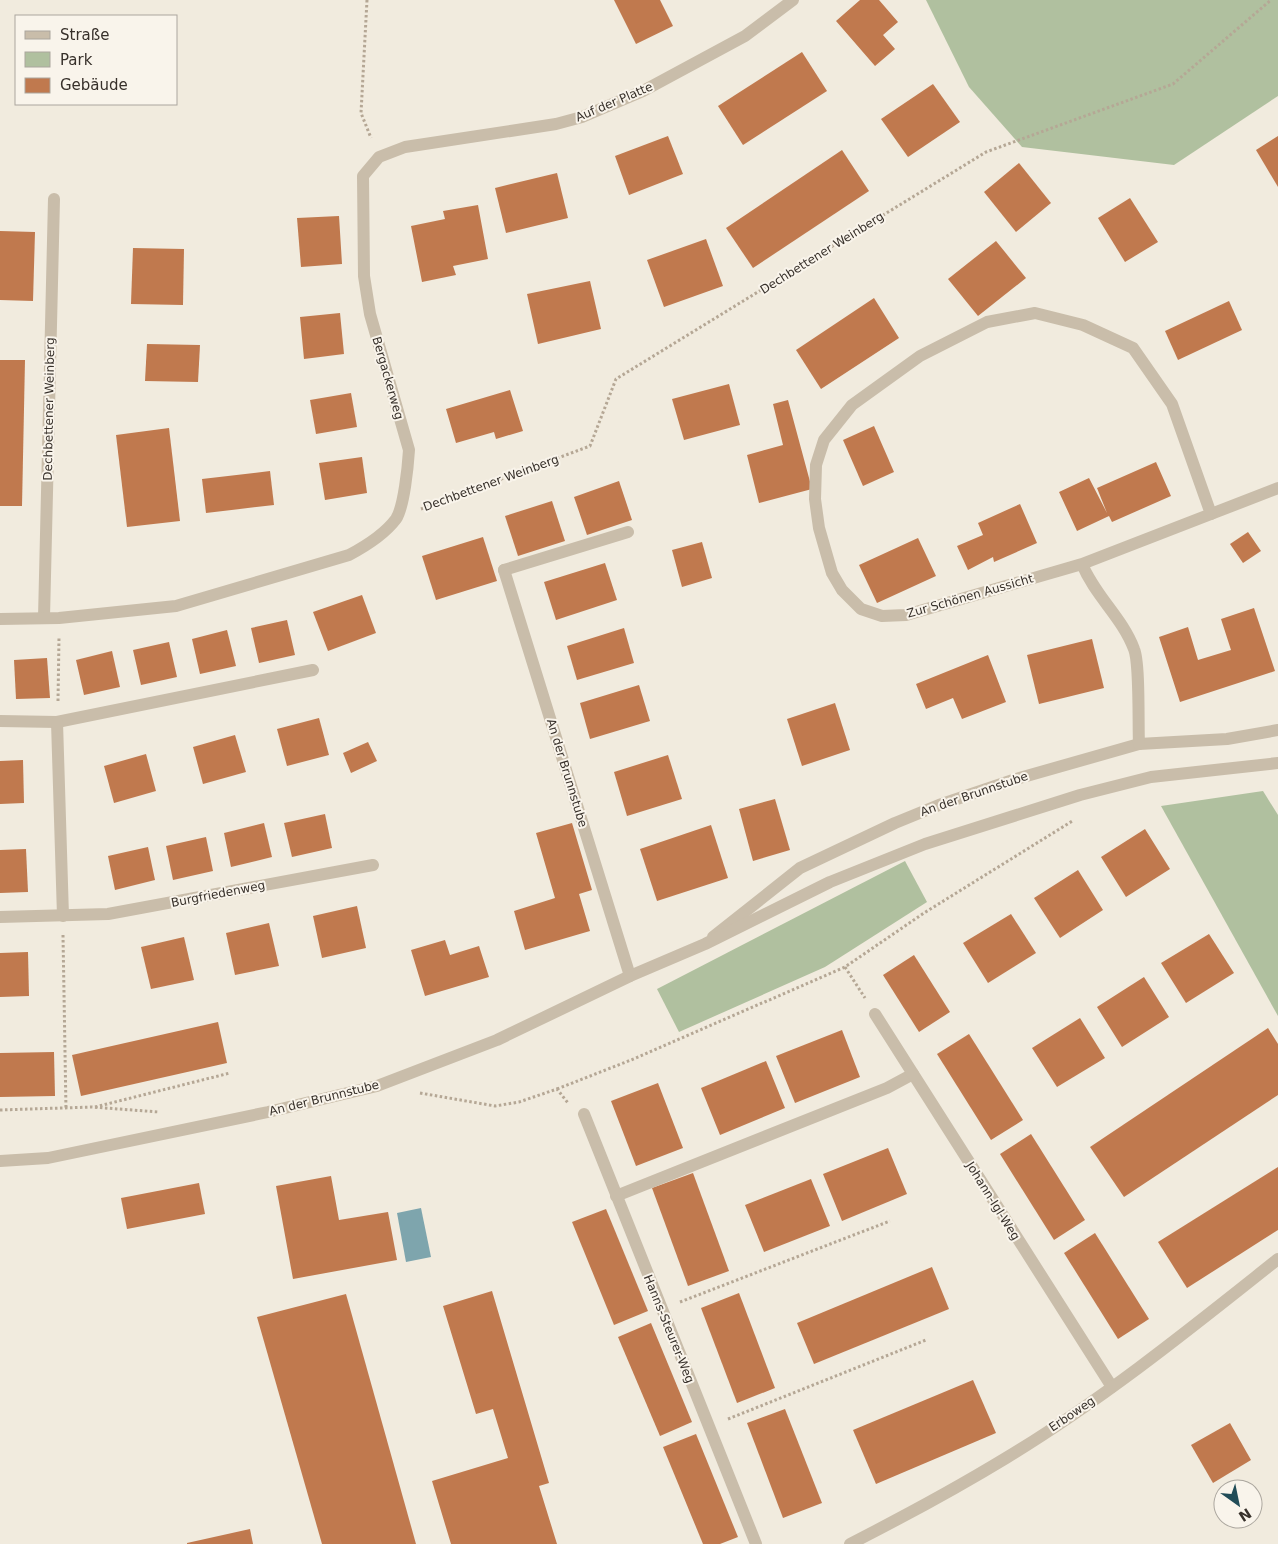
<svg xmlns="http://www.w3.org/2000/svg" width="1278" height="1544" viewBox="0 0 1278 1544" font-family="'DejaVu Sans',sans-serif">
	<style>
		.green { fill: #b0c09f }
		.water { fill: #7ea5ad }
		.building { fill: #c0794e }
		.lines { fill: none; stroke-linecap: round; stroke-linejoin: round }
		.path { stroke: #b5a795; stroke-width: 3; stroke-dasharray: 2.5 2.5; stroke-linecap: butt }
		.service { stroke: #c9bdaa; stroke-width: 12 }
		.minor { stroke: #c9bdaa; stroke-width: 12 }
		.labels { text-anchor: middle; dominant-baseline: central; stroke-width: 4; stroke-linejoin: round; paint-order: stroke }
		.street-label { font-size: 12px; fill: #37302a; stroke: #f9f4eb }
	</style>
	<rect width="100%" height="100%" fill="#f1ebde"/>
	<g class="green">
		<path d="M926 0H1278V96L1174 165 1022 147 969 87Z"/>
		<path d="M1263 791 1278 815V1016L1161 806Z"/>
		<path d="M905 861 927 902 825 967 679 1032 657 989Z"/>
	</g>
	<path class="water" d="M421 1208 431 1257 406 1262 397 1213Z"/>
	<g class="building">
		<path d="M614 0H660L673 26 636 44Z"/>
		<path d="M860 0H879L898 22 883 35 895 49 875 66 836 21Z"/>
		<path d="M802 52 827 91 743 145 718 106Z"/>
		<path d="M933 84 960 122 908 157 881 119Z"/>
		<path d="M668 136 683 174 629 195 615 156Z"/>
		<path d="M1278 136V187L1256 150Z"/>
		<path d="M842 150 869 191 753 268 726 228Z"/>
		<path d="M1019 163 1051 203 1016 232 984 192Z"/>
		<path d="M557 173 568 218 506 233 495 188Z"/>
		<path d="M1130 198 1158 242 1125 262 1098 218Z"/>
		<path d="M478 205 488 259 453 266 456 275 422 282 411 226 445 219 443 211Z"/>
		<path d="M339 216 342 264 301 267 297 218Z"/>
		<path d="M0 231 35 232 33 301 0 300Z"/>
		<path d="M706 239 723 286 664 307 647 260Z"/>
		<path d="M996 241 1026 278 978 316 948 279Z"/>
		<path d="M133 248 184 249 183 305 131 304Z"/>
		<path d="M590 281 601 329 538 344 527 294Z"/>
		<path d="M874 298 899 338 821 389 796 350Z"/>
		<path d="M1229 301 1242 330 1178 360 1165 331Z"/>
		<path d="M340 313 344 354 304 359 300 317Z"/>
		<path d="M147 344 200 345 198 382 145 381Z"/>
		<path d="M0 360H25L22 506H0Z"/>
		<path d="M729 384 740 425 684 440 672 399Z"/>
		<path d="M510 390 523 431 496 439 494 432 456 443 446 409Z"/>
		<path d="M351 393 357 427 316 434 310 400Z"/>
		<path d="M788 400 812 489 759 503 747 455 783 445 773 404Z"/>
		<path d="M874 426 894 472 863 486 843 440Z"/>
		<path d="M169 428 180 521 127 527 116 435Z"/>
		<path d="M362 457 367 493 325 500 319 463Z"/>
		<path d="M1156 462 1171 496 1112 522 1109 516 1077 531 1059 492 1089 478 1107 513 1097 488Z"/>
		<path d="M270 471 274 505 206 513 202 479Z"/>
		<path d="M619 481 632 520 587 535 574 497Z"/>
		<path d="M552 501 565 541 518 556 505 516Z"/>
		<path d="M1020 504 1037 543 994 562 993 557 968 570 957 546 983 535 978 523Z"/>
		<path d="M1248 532 1261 551 1243 563 1230 544Z"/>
		<path d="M483 537 497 581 436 600 422 556Z"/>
		<path d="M918 538 936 576 877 603 859 565Z"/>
		<path d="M702 542 712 578 682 587 672 550Z"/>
		<path d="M605 563 617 600 556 620 544 582Z"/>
		<path d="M362 595 376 633 328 651 313 612Z"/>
		<path d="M1254 608 1275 671 1180 702 1159 637 1188 627 1198 660 1231 650 1221 619Z"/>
		<path d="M287 620 295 655 259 663 251 628Z"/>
		<path d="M624 628 634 663 577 680 567 646Z"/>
		<path d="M227 630 236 666 200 674 192 639Z"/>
		<path d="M1092 639 1104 688 1039 704 1027 655Z"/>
		<path d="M169 642 177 677 141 685 133 650Z"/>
		<path d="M112 651 120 687 84 695 76 660Z"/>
		<path d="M988 655 1006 702 962 719 953 698 926 709 916 684Z"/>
		<path d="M47 658 50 698 16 699 14 660Z"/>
		<path d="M639 685 650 721 590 739 580 703Z"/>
		<path d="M835 703 850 750 802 766 787 719Z"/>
		<path d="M319 718 329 755 287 766 277 729Z"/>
		<path d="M235 735 246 772 203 784 193 747Z"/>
		<path d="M368 742 377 761 351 773 343 753Z"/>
		<path d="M146 754 156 791 114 803 104 766Z"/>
		<path d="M668 755 682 799 627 816 614 772Z"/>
		<path d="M23 760 24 803 0 804V761Z"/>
		<path d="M775 799 790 850 753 861 739 809Z"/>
		<path d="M325 814 332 848 292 857 284 823Z"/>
		<path d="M264 823 272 857 231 867 224 833Z"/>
		<path d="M572 823 592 890 579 894 590 931 525 950 514 911 555 898 536 833Z"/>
		<path d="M711 825 728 878 657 901 640 849Z"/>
		<path d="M1145 829 1170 869 1126 897 1101 857Z"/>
		<path d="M206 837 213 871 173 880 166 846Z"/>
		<path d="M148 847 155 880 115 890 108 856Z"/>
		<path d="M26 849 28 892 0 893V850Z"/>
		<path d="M1078 870 1103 910 1060 938 1034 898Z"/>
		<path d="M357 906 366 948 322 958 313 916Z"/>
		<path d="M1011 914 1036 953 988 983 963 943Z"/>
		<path d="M269 923 279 966 235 975 226 933Z"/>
		<path d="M1209 934 1234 973 1186 1003 1161 963Z"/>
		<path d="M184 937 194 980 151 989 141 947Z"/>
		<path d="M445 940 450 955 479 946 489 977 425 996 411 950Z"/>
		<path d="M28 952 29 996 0 997V953Z"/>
		<path d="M914 955 950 1012 919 1032 883 975Z"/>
		<path d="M1144 977 1169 1017 1122 1047 1097 1007Z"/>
		<path d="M1080 1018 1105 1058 1057 1087 1032 1048Z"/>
		<path d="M218 1022 227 1063 81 1096 72 1055Z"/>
		<path d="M1268 1028 1278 1044V1095L1124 1197 1090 1147Z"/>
		<path d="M842 1030 860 1077 795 1103 776 1056Z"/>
		<path d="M969 1034 1023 1120 991 1140 937 1054Z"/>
		<path d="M54 1052 55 1096 0 1097V1053Z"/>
		<path d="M766 1061 785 1108 720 1135 701 1088Z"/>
		<path d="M658 1083 683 1148 636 1166 611 1101Z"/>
		<path d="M1031 1134 1085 1220 1054 1240 1000 1154Z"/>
		<path d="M888 1148 907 1194 842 1221 823 1174Z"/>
		<path d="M1278 1167V1230L1187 1288 1158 1242Z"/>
		<path d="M693 1173 729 1271 688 1286 652 1188Z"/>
		<path d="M331 1176 339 1220 388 1212 397 1260 293 1279 276 1186Z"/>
		<path d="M811 1179 830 1226 764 1252 745 1205Z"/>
		<path d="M199 1183 205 1214 127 1229 121 1198Z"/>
		<path d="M606 1209 648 1311 614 1325 572 1222Z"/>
		<path d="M1095 1233 1149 1319 1118 1339 1064 1253Z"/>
		<path d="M932 1267 949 1309 814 1364 797 1323Z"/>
		<path d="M492 1291 549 1483 539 1486 557 1544H451L432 1481 508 1458 493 1409 476 1414 443 1306Z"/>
		<path d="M739 1293 775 1388 737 1403 701 1308Z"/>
		<path d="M346 1294 416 1544H322L257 1317Z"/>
		<path d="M651 1323 692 1422 660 1436 618 1337Z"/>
		<path d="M973 1380 996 1433 876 1484 853 1430Z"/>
		<path d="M785 1409 822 1503 783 1518 747 1423Z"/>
		<path d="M1230 1423 1251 1460 1213 1483 1191 1445Z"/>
		<path d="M696 1434 738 1537 720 1544H703L663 1447Z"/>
		<path d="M250 1529 253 1544H187V1543Z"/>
	</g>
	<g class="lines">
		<g class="path">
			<path d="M367 0 361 113 371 138"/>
			<path d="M421 509 590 446 616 379 986 152 1173 84 1271 0"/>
			<path d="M58 701 59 637"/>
			<path d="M63 935 66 1110"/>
			<path d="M845 967 865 998"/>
			<path d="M557 1089 631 1060 845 967 924 913 1074 820"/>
			<path d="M420 1093 495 1106 519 1102 557 1089 568 1103"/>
			<path d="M95 1107 230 1073"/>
			<path d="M0 1110 92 1107 159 1112"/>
			<path d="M680 1302 890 1221"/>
			<path d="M728 1419 926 1340"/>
		</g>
		<g class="service">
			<path d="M504 570 628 532"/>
			<path d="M713 937 800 868 895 823 939 805 1016 779 1139 744 1227 739 1278 730"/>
			<path d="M616 1196 887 1088 913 1074"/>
		</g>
		<g class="minor">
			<path d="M1211 514 1278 488"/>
			<path d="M1082 564 1211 514 1172 404 1133 348 1083 325 1035 313 987 322 920 356 852 405 824 440 816 465 815 499 819 528 832 573 842 590 861 609 882 616 906 615 1082 564C1095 596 1122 617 1134 649 1140 663 1138 725 1139 744"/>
			<path d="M504 570 630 976"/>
			<path d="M44 618 54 199"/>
			<path d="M0 619 59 618 176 606 349 555C366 546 384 535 396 519 404 507 408 466 409 450L370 314 364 276 363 176 379 157 405 147 556 124 582 117 643 91 745 36 793 0"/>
			<path d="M0 721 57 722 313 670"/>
			<path d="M57 722 63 916"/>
			<path d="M0 917 108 914 373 865"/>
			<path d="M875 1014 1112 1387"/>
			<path d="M584 1114 756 1544"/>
			<path d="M0 1161 48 1158 268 1112 377 1086 497 1040 630 976 705 944 830 882 925 844 1080 795 1151 777 1278 763"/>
			<path d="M850 1544C903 1517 955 1489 1006 1458 1102 1400 1190 1329 1278 1259"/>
		</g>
	</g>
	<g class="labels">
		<g class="street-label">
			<text transform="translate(614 102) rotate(-23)">Auf der Platte</text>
			<text transform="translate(822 253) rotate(-32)">Dechbettener Weinberg</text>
			<text transform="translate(388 378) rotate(74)">Bergackerweg</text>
			<text transform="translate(49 409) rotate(-89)">Dechbettener Weinberg</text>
			<text transform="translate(491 483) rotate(-20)">Dechbettener Weinberg</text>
			<text transform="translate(970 596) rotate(-16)">Zur Schönen Aussicht</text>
			<text transform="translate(567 773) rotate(73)">An der Brunnstube</text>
			<text transform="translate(974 794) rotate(-19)">An der Brunnstube</text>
			<text transform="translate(218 894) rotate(-11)">Burgfriedenweg</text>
			<text transform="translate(324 1098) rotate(-14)">An der Brunnstube</text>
			<text transform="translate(993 1201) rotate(58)">Johann-Igl-Weg</text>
			<text transform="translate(669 1329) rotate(68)">Hanns-Steurer-Weg</text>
			<text transform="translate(1072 1414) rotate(-34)">Erboweg</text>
		</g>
	</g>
	<rect x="15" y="15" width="162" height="90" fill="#f9f4eb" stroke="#aba69e"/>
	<rect x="25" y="31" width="25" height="8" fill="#c9bdaa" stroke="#aba69e"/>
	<text x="60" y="40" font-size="15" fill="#37302a">Straße</text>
	<rect x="25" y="52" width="25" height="15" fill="#b0c09f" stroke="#aba69e"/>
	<text x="60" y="65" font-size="15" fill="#37302a">Park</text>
	<rect x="25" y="78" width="25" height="15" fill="#c0794e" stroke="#aba69e"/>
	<text x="60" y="90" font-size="15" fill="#37302a">Gebäude</text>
	<g transform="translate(1238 1504) rotate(147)"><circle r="24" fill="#f9f4eb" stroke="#aba69e"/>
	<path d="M0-4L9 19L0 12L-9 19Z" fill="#214c57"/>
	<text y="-8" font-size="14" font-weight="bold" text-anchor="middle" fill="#37302a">N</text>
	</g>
</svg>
